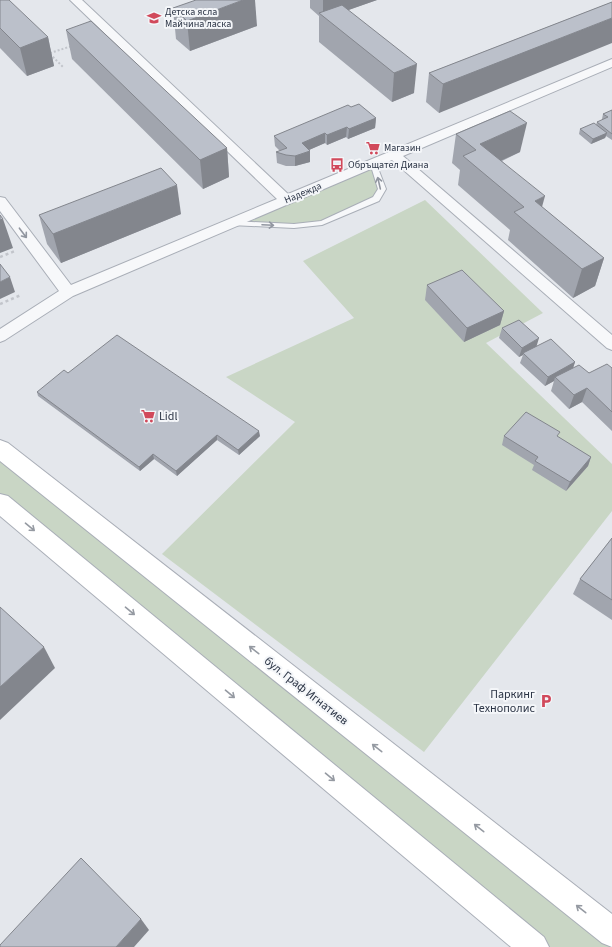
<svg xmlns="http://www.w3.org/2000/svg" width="612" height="947" viewBox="0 0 612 947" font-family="'Source Sans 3',sans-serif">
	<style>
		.green { fill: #c9d6c5 }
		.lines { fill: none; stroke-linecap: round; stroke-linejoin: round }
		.service-casing { stroke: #a9aeb7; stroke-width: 2 }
		.minor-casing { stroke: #a9aeb7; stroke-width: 2 }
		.secondary-casing { stroke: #a9aeb7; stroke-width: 2 }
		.path-far1 { stroke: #c2c5cb; stroke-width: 2; stroke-dasharray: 2 2; stroke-linecap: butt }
		.path { stroke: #c2c5cb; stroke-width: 2.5; stroke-dasharray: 3 3; stroke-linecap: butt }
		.service { fill: #f7f8fa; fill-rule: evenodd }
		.minor { fill: #f7f8fa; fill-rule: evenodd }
		.secondary { fill: #fff; fill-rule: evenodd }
		.wall { fill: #a1a5ae }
		.shaded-wall { fill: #83868d }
		.building { fill: #bbc0ca; stroke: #83868d }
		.oneway { stroke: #9196a0 }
		.oneway2 { stroke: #959aa2 }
		.labels { text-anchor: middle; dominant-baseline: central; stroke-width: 4; stroke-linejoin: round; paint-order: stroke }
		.far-poi-label { font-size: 10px; fill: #2b3445; stroke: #f4f6f9; text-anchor: start }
		.far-street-label { font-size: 10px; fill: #2b3445; stroke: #f4f6f9 }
		.poi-label { font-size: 12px; fill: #2b3445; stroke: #f4f6f9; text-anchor: start }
		.street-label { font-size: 12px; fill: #2b3445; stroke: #f4f6f9 }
	</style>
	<rect width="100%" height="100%" fill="#e4e7ec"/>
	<g class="green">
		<path d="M373 163 382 189 376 199 322 223 294 226 229 223Z"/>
		<path d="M425 200 543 313 486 343 612 464V511L424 752 162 554 295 422 226 377 354 318 303 261Z"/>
		<path d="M0 449 612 947H534L0 503Z"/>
	</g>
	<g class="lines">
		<defs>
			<path id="service" d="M371 161H375L376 163 386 189 379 201 322 225 294 228 231 225 227 223 231 221 294 224 321 221 373 197 378 189 370 163Z"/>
			<path id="minor" d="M70 0H82L288 194 612 59V67L403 156 612 335V350L607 348 392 160 73 296 5 340 0 342V329L59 291 0 211V197L5 198 71 285 277 199Z"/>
			<g id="secondary">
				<path d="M0 440 8 443 612 914V947L602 943 0 461Z"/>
				<path d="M0 494 8 496 544 937 549 947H511L0 516Z"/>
			</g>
		</defs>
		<use href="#service" class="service-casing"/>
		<use href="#minor" class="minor-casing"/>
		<use href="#secondary" class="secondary-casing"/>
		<g class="path-far1">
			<path d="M50 53 72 46"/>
			<path d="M50 54 64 68"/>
		</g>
		<g class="path">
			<path d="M0 257 15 251"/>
			<path d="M0 304 21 295"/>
		</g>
		<use href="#service" class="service"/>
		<use href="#minor" class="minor"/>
		<use href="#secondary" class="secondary"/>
	</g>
	<g class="wall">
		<path d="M0 0 48 37 54 66 27 76 0 48Z"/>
		<path d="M310 0H377L348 10 414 93 392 102 319 42V16L310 8Z"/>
		<path d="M612 2 439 113 426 102 429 73Z"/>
		<path d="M173 8 257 26 190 51 176 39Z"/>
		<path d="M66 30 227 148 229 177 203 189 72 59Z"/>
		<path d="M351 107 376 118 375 128 348 139 346 137 327 145 325 143 309 150 310 151V162L295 166H286L277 163 276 152 280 151 275 146 274 136Z"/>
		<path d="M612 110V140L606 136 605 138 591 144 579 134 580 129 596 125 597 122 603 120 602 119 603 114Z"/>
		<path d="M456 134 520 152 502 161 542 207 604 258 595 286 573 298 508 240 510 230 458 185 460 170 452 163Z"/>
		<path d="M181 214 61 263 47 244 39 215Z"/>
		<path d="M427 285 504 311 500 325 464 342 425 300Z"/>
		<path d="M502 328 537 346 575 362 573 368 589 373 612 368V431L582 402 569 409 551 391 554 381 545 386 520 363 523 355 519 357 499 338Z"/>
		<path d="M68 373 260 436 239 455 217 440 177 476 154 459 140 471 38 396 37 392Z"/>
		<path d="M504 436 558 437 591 457 588 466 566 491 532 470 534 465 502 445Z"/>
		<path d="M612 538V620L573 594 580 579Z"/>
	</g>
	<g class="shaded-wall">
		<path d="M243 0H255L257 26 190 51 187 21Z"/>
		<path d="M323 0H377L326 18 323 16Z"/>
		<path d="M612 18V43L439 113 443 84Z"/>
		<path d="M48 37 54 66 27 76 20 48Z"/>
		<path d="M417 64 414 93 392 102 394 73Z"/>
		<path d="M376 118 375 128 348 139 349 129Z"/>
		<path d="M527 123 520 152 480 170V144Z"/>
		<path d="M347 127 346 137 327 145V135Z"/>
		<path d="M325 133V143L302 153V143Z"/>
		<path d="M607 133 605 138 591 144 593 139Z"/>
		<path d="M227 148 229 177 203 189 200 160Z"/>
		<path d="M310 151V162L295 166V156Z"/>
		<path d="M177 185 181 214 61 263 53 234Z"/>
		<path d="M545 196 537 225 535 201Z"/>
		<path d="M3 219 13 248 0 253V220Z"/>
		<path d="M604 258 595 286 573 298 582 269Z"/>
		<path d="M10 277 15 292 0 299V282Z"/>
		<path d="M504 311 500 325 464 342 467 328Z"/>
		<path d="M539 338 536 348 523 353V355L519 357 522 348Z"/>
		<path d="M575 362 572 371 555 377 554 381 545 386 548 377Z"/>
		<path d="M587 388 582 402 569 409 574 395Z"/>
		<path d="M259 431 260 436 239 455 238 450Z"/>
		<path d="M217 435V440L177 476 176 471Z"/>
		<path d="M153 454 154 459 140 471 139 467Z"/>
		<path d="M591 457 588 466 566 491 570 482Z"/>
		<path d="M44 647 55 668 0 720V687Z"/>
		<path d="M141 919 149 930 134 947H116Z"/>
	</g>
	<g class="building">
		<path d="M0 0H9L48 37 20 48 0 28Z"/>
		<path d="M196 0H243L187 21 173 8Z"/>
		<path d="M612 2V18L443 84 429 73Z"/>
		<path d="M342 5 417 64 394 73 319 13Z"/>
		<path d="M91 21 227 148 200 160 66 30Z"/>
		<path d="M359 104 376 118 349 129 347 127 327 135 325 133 302 143 310 151 295 156 286 155 276 152 287 148 274 136 348 105 351 107Z"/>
		<path d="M612 110V134L597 122 608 117 603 114Z"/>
		<path d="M510 111 527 123 480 144 545 196 535 201 604 258 582 269 514 212 524 207 463 156 476 150 456 134Z"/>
		<path d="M594 123 607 133 593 139 580 129Z"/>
		<path d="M161 168 177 185 53 234 39 215Z"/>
		<path d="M0 215 3 219 0 220Z"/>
		<path d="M0 264 10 277 0 282Z"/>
		<path d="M462 270 504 311 467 328 427 285Z"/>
		<path d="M519 320 539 338 522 348 502 328Z"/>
		<path d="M117 335 259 431 238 450 217 435 176 471 153 454 139 467 37 392 64 370 68 373Z"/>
		<path d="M551 339 575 362 548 377 523 353Z"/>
		<path d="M607 364 612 368V412L587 388 574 395 555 377 579 365 589 373Z"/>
		<path d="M526 412 560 432 557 436 591 457 570 482 535 461 538 457 504 436Z"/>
		<path d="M612 538V600L580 579Z"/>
		<path d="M0 607 44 647 0 687Z"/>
		<path d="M81 858 141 919 116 947H0V945Z"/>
	</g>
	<defs><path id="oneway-shaft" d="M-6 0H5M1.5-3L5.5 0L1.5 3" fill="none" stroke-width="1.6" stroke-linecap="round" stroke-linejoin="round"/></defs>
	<g class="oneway">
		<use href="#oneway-shaft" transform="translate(379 183) rotate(-103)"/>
		<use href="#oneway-shaft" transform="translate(268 225) rotate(3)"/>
		<use href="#oneway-shaft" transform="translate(23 233) rotate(53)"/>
	</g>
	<g class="oneway2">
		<use href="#oneway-shaft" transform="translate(30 527) rotate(40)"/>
		<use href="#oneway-shaft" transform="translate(130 611) rotate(40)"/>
		<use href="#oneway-shaft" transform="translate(254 650) rotate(-142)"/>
		<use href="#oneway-shaft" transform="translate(230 694) rotate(40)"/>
		<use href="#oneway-shaft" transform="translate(377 748) rotate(-142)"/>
		<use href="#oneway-shaft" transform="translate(330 777) rotate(40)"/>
		<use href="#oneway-shaft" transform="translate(479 828) rotate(-142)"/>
		<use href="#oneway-shaft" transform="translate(581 909) rotate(-142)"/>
	</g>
	<defs>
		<symbol id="school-bare" viewBox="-9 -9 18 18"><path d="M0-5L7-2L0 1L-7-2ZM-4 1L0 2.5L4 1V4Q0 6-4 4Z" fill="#d1495b" stroke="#f4f6f9" stroke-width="2.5" paint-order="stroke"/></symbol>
		<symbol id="supermarket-bare" viewBox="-9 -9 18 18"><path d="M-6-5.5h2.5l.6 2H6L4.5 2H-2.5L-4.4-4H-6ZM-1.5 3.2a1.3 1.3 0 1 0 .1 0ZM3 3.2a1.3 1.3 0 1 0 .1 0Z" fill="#d1495b" stroke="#f4f6f9" stroke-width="2.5" paint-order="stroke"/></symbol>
		<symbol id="bus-bare" viewBox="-9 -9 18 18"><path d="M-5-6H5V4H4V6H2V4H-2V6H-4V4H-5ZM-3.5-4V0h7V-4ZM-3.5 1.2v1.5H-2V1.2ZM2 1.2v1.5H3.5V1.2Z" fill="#d1495b" stroke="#f4f6f9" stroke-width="2.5" paint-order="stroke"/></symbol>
		<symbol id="parking-bare" viewBox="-9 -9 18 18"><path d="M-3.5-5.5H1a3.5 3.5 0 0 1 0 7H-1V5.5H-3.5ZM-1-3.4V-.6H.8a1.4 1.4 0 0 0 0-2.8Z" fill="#d1495b" stroke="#f4f6f9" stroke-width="2.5" paint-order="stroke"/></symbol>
	</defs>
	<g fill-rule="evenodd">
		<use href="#school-bare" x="144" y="8" width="20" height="20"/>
		<use href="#supermarket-bare" x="363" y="138" width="20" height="20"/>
		<use href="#bus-bare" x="327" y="155" width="20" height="20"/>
		<use href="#supermarket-bare" x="138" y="406" width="20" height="20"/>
		<use href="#parking-bare" x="536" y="691" width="20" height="20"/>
	</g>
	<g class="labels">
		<g class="far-poi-label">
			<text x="165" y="12">Детска ясла<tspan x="165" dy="12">Майчина ласка</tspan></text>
			<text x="384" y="148">Магазин</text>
			<text x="348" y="165">Обръщател Диана</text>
		</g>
		<g class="far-street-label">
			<text transform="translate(303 193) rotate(-23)">Надежда</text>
		</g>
		<g class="poi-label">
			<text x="159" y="416">Lidl</text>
			<text x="535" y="694" text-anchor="end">Паркинг<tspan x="535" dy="14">Технополис</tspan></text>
		</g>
		<g class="street-label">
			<text transform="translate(306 691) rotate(38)">бул. Граф Игнатиев</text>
		</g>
	</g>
</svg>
